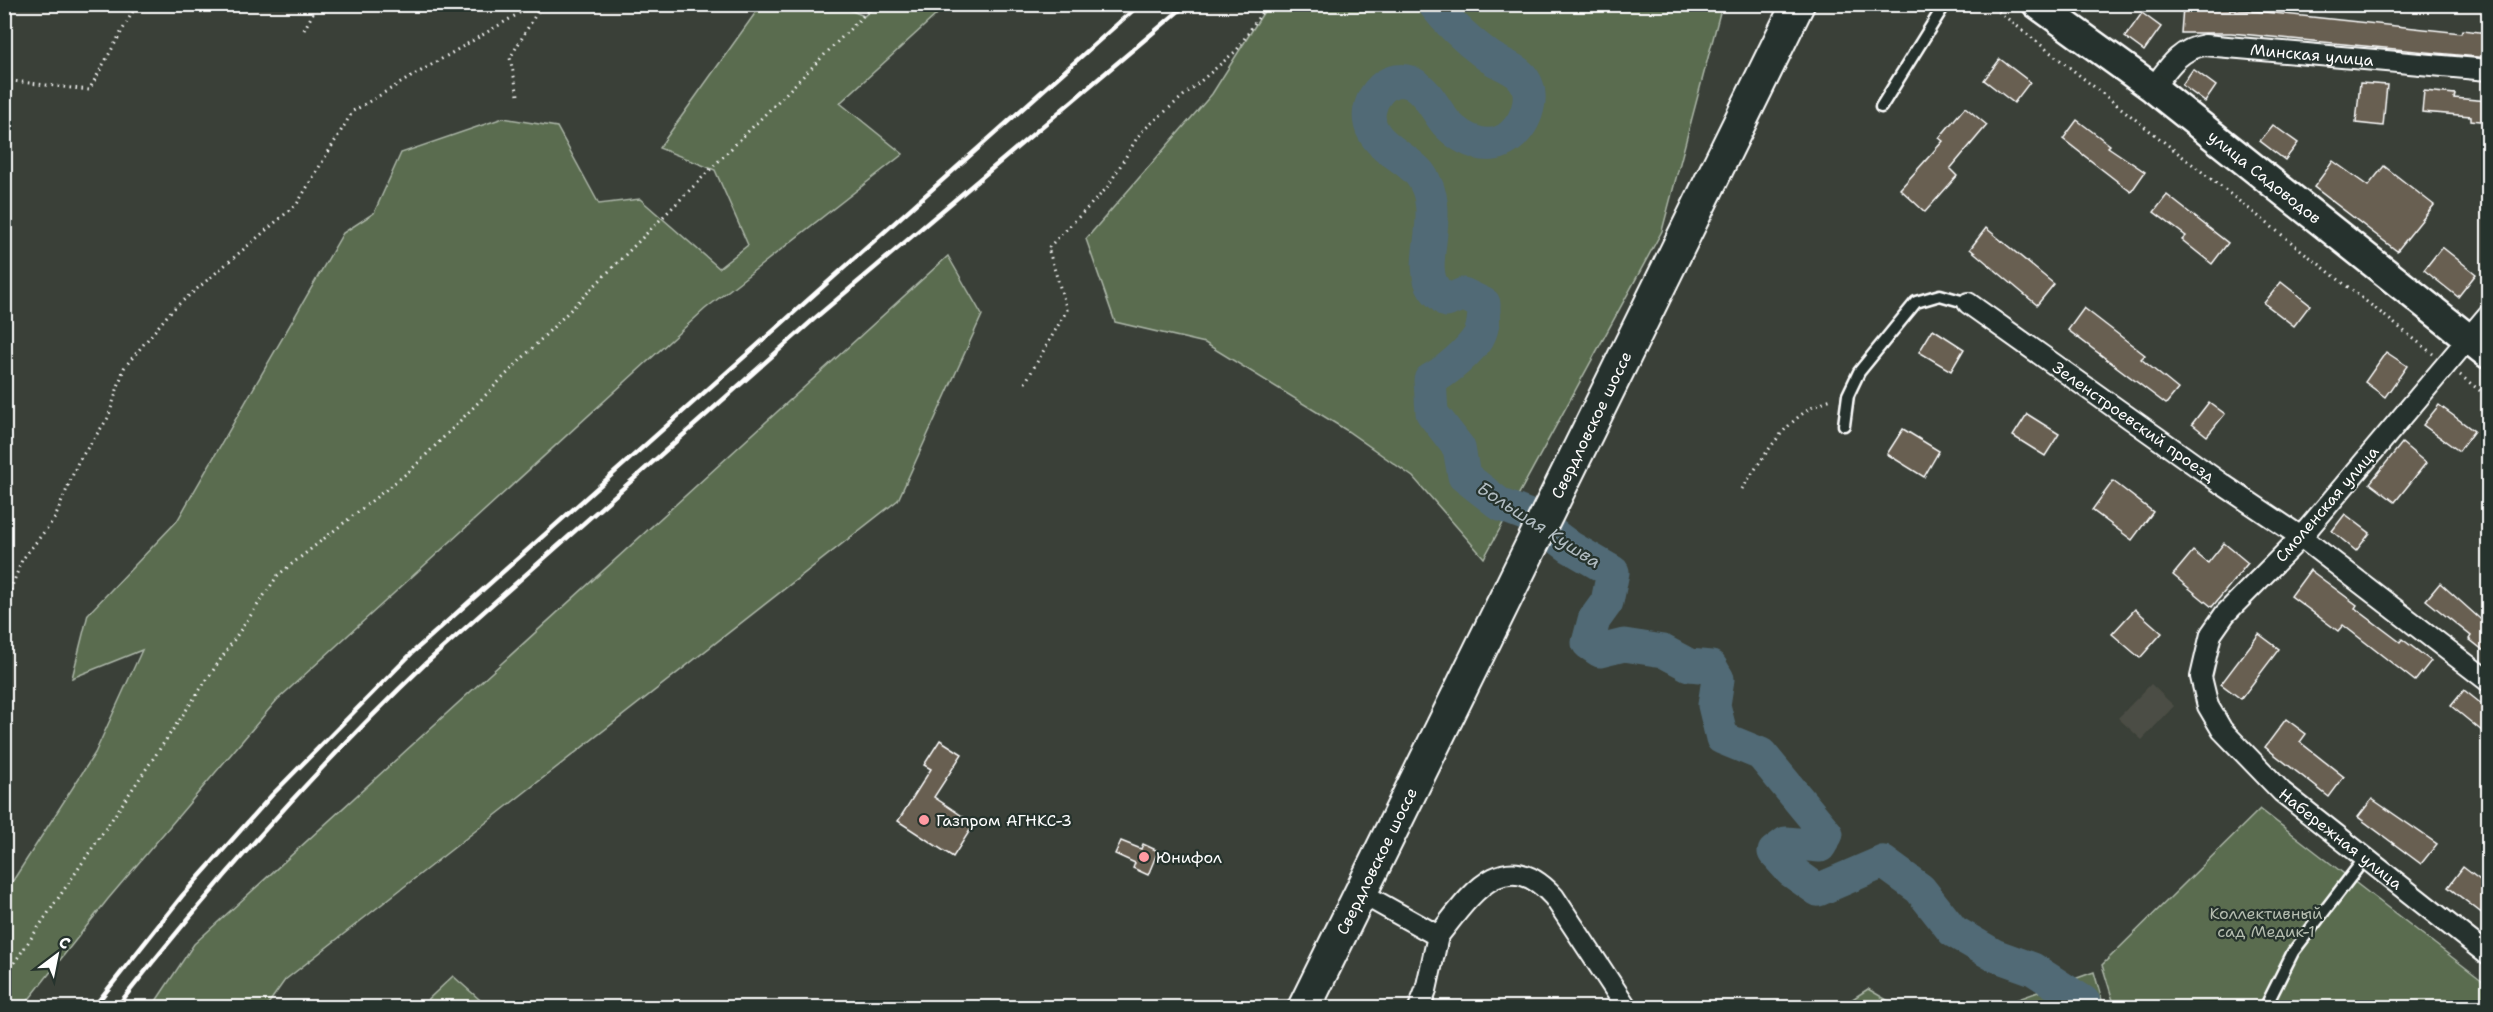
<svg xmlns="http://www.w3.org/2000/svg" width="2493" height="1012" viewBox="0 0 2493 1012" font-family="'Shantell Sans',sans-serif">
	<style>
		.built { fill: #4c4d44 }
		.green { fill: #5a6c50; stroke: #acb6a8; stroke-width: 1.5 }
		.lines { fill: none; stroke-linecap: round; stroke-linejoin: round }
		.river { stroke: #516a76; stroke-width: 33 }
		.building { fill: #685f51; stroke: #fff; stroke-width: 1.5 }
		.service-casing { stroke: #fff; stroke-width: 15 }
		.minor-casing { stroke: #fff; stroke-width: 24 }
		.secondary-casing { stroke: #fff; stroke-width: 33 }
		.primary-casing { stroke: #fff; stroke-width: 36 }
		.path { stroke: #fff; stroke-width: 3; stroke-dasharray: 1.5 4.5; stroke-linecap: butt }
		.service { stroke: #26332d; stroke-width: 10 }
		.minor { stroke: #26332d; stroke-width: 20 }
		.secondary { stroke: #26332d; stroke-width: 28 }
		.primary { stroke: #26332d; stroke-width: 32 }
		.rail { stroke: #fff; stroke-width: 4.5 }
		.poi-dot { fill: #ff9aa2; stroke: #26332d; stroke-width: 2 }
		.labels { text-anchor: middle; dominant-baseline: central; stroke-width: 4.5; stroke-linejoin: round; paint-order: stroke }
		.street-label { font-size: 16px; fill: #fff; stroke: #26332d }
		.poi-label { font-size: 16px; fill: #fff; stroke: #26332d; text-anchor: start }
		.park-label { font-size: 16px; fill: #b5bdb0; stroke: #26332d }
		.water-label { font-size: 18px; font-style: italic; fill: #b1bcc1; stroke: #26332d }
	</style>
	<rect width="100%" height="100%" fill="#3a4038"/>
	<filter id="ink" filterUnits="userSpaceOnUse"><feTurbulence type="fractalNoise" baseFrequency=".0167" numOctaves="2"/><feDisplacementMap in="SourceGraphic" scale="12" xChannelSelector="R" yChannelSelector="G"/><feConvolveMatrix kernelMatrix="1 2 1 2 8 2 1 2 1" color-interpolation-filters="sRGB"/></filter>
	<g filter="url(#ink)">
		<path class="built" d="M2151 684 2174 706 2142 740 2118 718Z"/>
		<g class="green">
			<path d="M761 5H839L864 16 877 5H947L840 103 903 154 705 309 277 700 108 899 23 1007H5V893L95 753 142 650 72 678 88 614 177 521 343 233 374 213 401 153 503 118 557 127 599 204 640 199 719 268 748 245 715 170 659 148Z"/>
			<path d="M1268 5H1722L1662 231 1484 558 1413 477 1346 430 1205 343 1115 322 1086 239 1212 94Z"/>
			<path d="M948 256 982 315 898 500 285 980 266 1007H152L194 944Z"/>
			<path d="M2260 809 2488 985V1007H2115L2102 965Z"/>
			<path d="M2094 972 2104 1007H1996Z"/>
			<path d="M453 976 488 1007H420Z"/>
			<path d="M1868 989 1899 1007H1840Z"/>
		</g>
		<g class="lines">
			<path class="river" d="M1434 4C1449 24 1467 40 1487 55 1496 62 1509 66 1518 73 1538 89 1528 119 1513 134 1492 154 1464 142 1446 123 1436 111 1428 92 1414 84 1386 69 1359 106 1373 131 1382 149 1407 158 1420 174 1448 211 1416 263 1434 288 1437 293 1443 297 1447 301L1463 294 1484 304C1484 314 1484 327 1479 336 1470 351 1446 372 1430 380L1432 413 1459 448 1464 476 1501 505 1527 515 1570 547 1613 572 1607 602 1594 620 1588 643 1600 651 1624 645 1663 651 1689 665 1711 667 1718 679 1714 705 1722 738 1761 754 1827 834 1820 846 1786 843 1774 852 1791 871 1818 890 1883 862 1920 889 1953 931 1994 955 2033 969 2084 1002 2083 1008"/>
		</g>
		<g class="building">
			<path d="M2183 7 2246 10 2461 33 2462 30 2488 33V58L2231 33H2181Z"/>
			<path d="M2142 13 2161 27 2144 51 2125 37Z"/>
			<path d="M2000 59 2030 82 2014 103 1984 80Z"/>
			<path d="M2193 69 2216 86 2205 102 2182 85Z"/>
			<path d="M2360 83 2387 85 2383 126 2356 123Z"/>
			<path d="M2424 91 2455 94 2454 98 2488 101V122L2471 120V116L2422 112Z"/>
			<path d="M1965 107 1987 125 1950 169 1957 176 1925 212 1900 189 1943 141 1939 138Z"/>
			<path d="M2077 120 2110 145 2108 147 2145 172 2131 192 2063 139Z"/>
			<path d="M2273 125 2298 143 2285 160 2260 141Z"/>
			<path d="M2333 161 2368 186 2384 166 2434 205 2397 251 2314 187Z"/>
			<path d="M2167 195 2228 243 2212 264 2182 240 2186 236 2154 212Z"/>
			<path d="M1986 228 2054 284 2037 305 1970 249Z"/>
			<path d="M2442 247 2476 274 2458 297 2424 270Z"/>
			<path d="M2281 282 2310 305 2294 326 2264 303Z"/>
			<path d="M2084 308 2145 355 2141 359 2178 389 2166 404 2068 330Z"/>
			<path d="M1933 329 1964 349 1951 371 1919 352Z"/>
			<path d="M2386 352 2407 366 2385 397 2365 382Z"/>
			<path d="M2209 402 2225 414 2207 436 2192 424Z"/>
			<path d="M2439 405 2474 431 2459 451 2423 425Z"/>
			<path d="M2027 414 2059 434 2045 456 2013 436Z"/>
			<path d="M1903 429 1939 451 1924 477 1887 454Z"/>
			<path d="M2402 443 2426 463 2395 502 2370 483Z"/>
			<path d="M2113 481 2153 512 2132 540 2092 510Z"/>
			<path d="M2345 514 2370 533 2356 551 2332 531Z"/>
			<path d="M2224 543 2248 563 2212 607 2173 575 2193 551 2208 563Z"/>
			<path d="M2310 570 2357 605 2355 608 2400 642 2402 639 2431 661 2415 681 2343 625 2338 631 2291 596Z"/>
			<path d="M2440 583 2488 626V654L2469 639 2471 636 2426 600Z"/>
			<path d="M2135 609 2162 633 2140 658 2112 634Z"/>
			<path d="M2259 634 2279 649 2241 699 2221 684Z"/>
			<path d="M2464 690 2488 709V736L2451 706Z"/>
			<path d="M2286 719 2306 734 2300 742 2344 777 2329 797 2265 747Z"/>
			<path d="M940 740 962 754 934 797 974 824 953 857 898 821 931 769 924 765Z"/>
			<path d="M2372 799 2437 844 2421 864 2358 817Z"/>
			<path d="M1121 841 1141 849 1143 844 1158 851 1148 875 1133 868 1135 863 1115 854Z"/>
			<path d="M2463 867 2488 886V918L2448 887Z"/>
		</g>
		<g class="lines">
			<defs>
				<g id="service">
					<path d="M1881 107 1945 4"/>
					<path d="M1844 425 1848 395 1859 372 1916 302 1940 295 1968 303"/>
					<path d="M2265 1008 2293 952 2365 858"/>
				</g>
				<g id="minor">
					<path id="s1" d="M2153 88C2168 68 2179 49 2205 45L2488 70"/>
					<path id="s2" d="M1968 303 2222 484 2301 537 2488 681"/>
					<path id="s3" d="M2488 315 2301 537 2225 614 2211 634 2201 677 2208 706 2222 730 2282 792 2488 955"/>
					<path d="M1361 893 1438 936C1470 896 1504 842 1554 897L1627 1008"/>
					<path d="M1419 1008 1426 990 1438 936"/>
				</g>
				<g id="secondary">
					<path id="s4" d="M2037 4 2153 88 2488 354"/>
				</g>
				<g id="primary">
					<path id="s5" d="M1304 1008 1798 4"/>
				</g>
			</defs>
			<use href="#service" class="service-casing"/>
			<use href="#minor" class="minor-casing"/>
			<use href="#secondary" class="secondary-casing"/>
			<use href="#primary" class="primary-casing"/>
			<g class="path">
				<path d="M1989 4 2433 354"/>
				<path d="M304 30 318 4"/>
				<path d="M4 80 89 90 137 4"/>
				<path d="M518 95 510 58 542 4"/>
				<path d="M2460 375 2488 397"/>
				<path d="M1025 383 1067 310 1048 248 1107 188 1140 133 1237 50 1267 4"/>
				<path d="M1742 489C1765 455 1789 411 1832 399"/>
				<path d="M4 607 22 560 55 518 78 462 108 418 124 368 172 310 297 204 353 111 535 4"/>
				<path d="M4 978 278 575 412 469 875 4"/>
			</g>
			<use href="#service" class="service"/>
			<use href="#minor" class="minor"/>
			<use href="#secondary" class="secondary"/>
			<use href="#primary" class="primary"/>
			<g class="rail">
				<path d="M93 1008 182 896 272 795 413 652 1140 4"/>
				<path d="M116 1008C212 886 314 770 426 663L814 319 1187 4"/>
			</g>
		</g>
	</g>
	<g class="poi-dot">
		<circle cx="924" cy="820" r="6"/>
		<circle cx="1144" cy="857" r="6"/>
	</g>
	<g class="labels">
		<g class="street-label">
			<text stroke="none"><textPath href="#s1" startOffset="177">Минская улица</textPath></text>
			<text stroke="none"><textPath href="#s4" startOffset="286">улица Садоводов</textPath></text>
			<text stroke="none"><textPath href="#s2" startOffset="204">Зеленстроевский проезд</textPath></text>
			<text stroke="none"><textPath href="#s5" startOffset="650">Свердловское шоссе</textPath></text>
			<text transform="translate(2327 504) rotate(-49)">Смоленская улица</text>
			<text stroke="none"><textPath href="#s3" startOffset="686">Набережная улица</textPath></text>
			<text stroke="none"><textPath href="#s5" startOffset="164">Свердловское шоссе</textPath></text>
		</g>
		<g class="poi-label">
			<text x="936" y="820">Газпром АГНКС-3</text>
			<text x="1156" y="857">Юнифол</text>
		</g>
		<g class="park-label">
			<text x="2266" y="913">Коллективный<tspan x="2266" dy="18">сад Медик-1</tspan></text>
		</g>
		<g class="water-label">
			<text transform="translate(1539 525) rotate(33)">Большая Кушва</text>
		</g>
	</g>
	<rect width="2493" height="1012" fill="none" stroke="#26332d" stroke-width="24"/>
	<rect x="12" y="12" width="2469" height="988" fill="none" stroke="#fff" stroke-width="2" filter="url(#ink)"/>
	<g transform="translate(57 955) rotate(32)" stroke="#26332d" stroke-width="4.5" paint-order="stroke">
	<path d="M0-4.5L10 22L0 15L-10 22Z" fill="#ffffff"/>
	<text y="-9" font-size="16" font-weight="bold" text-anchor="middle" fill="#ffffff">С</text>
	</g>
</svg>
